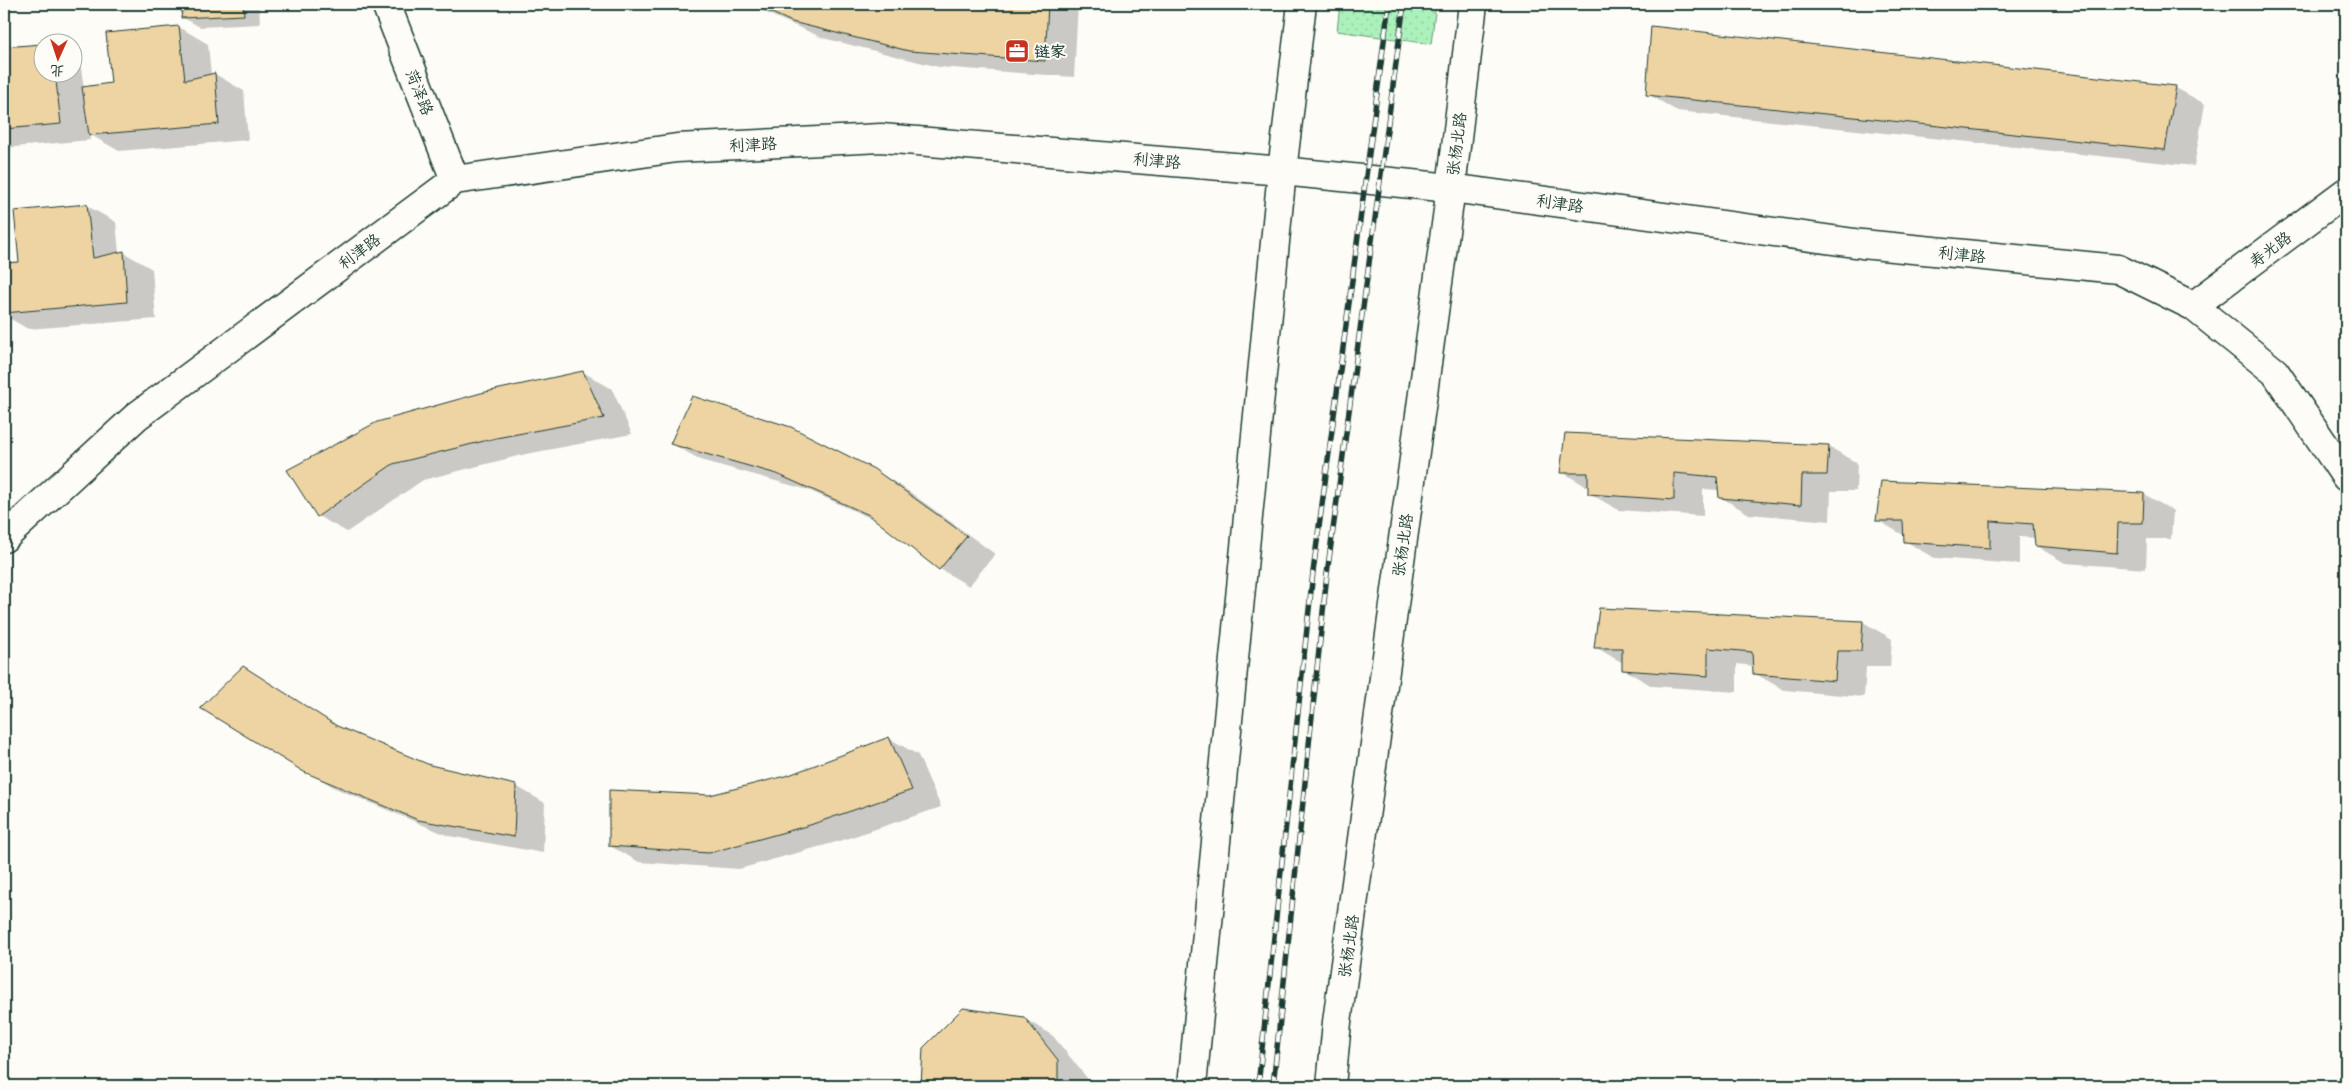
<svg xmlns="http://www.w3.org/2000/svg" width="2350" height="1090" viewBox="0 0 2350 1090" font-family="Delius,'LXGW WenKai TC',sans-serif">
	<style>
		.grass { fill: url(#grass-dots); stroke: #669778 }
		.shadow { fill: #0003 }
		.building { fill: #eed3a3; stroke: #1f3d34 }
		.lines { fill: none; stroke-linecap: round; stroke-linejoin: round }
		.street-casing { stroke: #1f3d34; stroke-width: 31 }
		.secondary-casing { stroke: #1f3d34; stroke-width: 31 }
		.street { stroke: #fdfcf7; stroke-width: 28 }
		.secondary { stroke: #fdfcf7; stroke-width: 28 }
		.rail-casing { stroke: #1f3d34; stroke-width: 5.5 }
		.rail { stroke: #fdfcf7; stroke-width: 4; stroke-dasharray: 11; stroke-linecap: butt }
		.labels { text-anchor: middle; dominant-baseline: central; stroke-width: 4; stroke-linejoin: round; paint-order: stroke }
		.poi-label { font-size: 16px; font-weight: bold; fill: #1f3d34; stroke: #fdfcf7; text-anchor: start }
		.street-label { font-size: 16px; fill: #1f3d34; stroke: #fdfcf7 }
	</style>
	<defs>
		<pattern id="grass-dots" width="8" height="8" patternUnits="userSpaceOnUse" patternTransform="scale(1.25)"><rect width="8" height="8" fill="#acf1bc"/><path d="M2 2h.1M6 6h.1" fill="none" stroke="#94d0a2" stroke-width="1.8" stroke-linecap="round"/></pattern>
	</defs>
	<rect width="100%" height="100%" fill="#fdfcf7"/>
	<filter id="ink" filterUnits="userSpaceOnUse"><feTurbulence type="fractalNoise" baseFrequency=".02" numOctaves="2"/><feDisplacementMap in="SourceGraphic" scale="10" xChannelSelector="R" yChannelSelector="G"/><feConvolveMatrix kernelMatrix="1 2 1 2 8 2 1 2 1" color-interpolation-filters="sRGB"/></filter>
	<g filter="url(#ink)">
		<path class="grass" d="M1340 4H1436L1431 44 1337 31Z"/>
		<g class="shadow">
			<path d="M184 4H259L260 24 200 27 182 17Z"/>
			<path d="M746 4H1075L1078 5 1074 77 939 67 823 38Z"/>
			<path d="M179 27 208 44 211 75 215 74 244 91 248 140 119 151 89 134 90 140 4 148V48L42 45V72H72V57L80 61 84 88 112 84Z"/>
			<path d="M1652 28 2176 88 2205 104 2194 166 1677 111 1648 94Z"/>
			<path d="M87 206 116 222 119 253 123 252 152 269 156 319 28 329 4 315V265L21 263Z"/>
			<path d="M583 372 612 389 632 434 526 454 423 480 347 532 318 516 288 470Z"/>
			<path d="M672 444 874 470 904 488 995 554 969 586 940 569 881 523 808 490 701 460Z"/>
			<path d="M1828 446 1857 463 1856 491H1831L1830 521 1749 514 1720 497 1719 490 1703 489V516L1618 510 1589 493V488L1562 472Z"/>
			<path d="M2144 494 2173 511 2171 539H2147L2146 569 2065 563 2036 546V538L2019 537V564L1934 558 1905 541V536L1877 520Z"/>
			<path d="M1863 622 1892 639 1890 667H1866L1864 697 1784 690 1754 673V666L1737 664V692L1652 686 1623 669V663L1595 647Z"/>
			<path d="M243 668 344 730 429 766 516 786 545 803 543 853 449 836 335 788 305 770Z"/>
			<path d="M889 738 918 755 941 807 840 841 739 869 639 862 610 846 710 797 789 776Z"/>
			<path d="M1024 1018 1053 1036 1087 1078V1086H922L924 1048Z"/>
		</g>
		<g class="building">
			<path d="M183 4H243L244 15 181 18Z"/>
			<path d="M752 4H1048L1045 61 909 51 792 22Z"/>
			<path d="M179 26 185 80 215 73 219 124 89 135 82 87 111 83 106 33Z"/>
			<path d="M1651 26 2176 86 2165 150 1646 95Z"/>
			<path d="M42 44V72H55L61 124 4 129V47Z"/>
			<path d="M87 204 93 258 124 251 127 302 4 313V263L19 262 14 211Z"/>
			<path d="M583 371 604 418 496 438 393 464 317 517 287 470 377 422 481 393Z"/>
			<path d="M692 396 791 427 874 469 967 536 939 570 869 515 777 474 670 444Z"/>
			<path d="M1565 433 1829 445 1827 475H1802L1801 505 1719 498 1717 477 1674 473V500L1588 494V473H1560Z"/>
			<path d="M1881 481 2144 493 2143 523H2118L2117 553 2035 546 2033 524 1990 521V548L1904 542 1903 521H1876Z"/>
			<path d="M1599 608 1863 621 1861 651H1837L1835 681 1753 674 1752 652 1708 648V676L1622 670V648H1594Z"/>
			<path d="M243 666 337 726 430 765 516 785 514 837 418 820 304 772 200 708Z"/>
			<path d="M889 737 912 790 810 825 709 853 609 846V790L710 795 789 775Z"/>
			<path d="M963 1008 1024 1017 1058 1060V1086H921L923 1048Z"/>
		</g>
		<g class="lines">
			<defs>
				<g id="street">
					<path d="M386 4 455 180"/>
					<path d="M2193 306 2346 192"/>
					<path d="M4 538 137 416 455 180 677 148 881 138 1282 171 1451 188 1862 244 2118 269 2193 306 2275 372 2346 477"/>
				</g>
				<g id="secondary">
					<path d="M1192 1086 1282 171 1302 4"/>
					<path d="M1331 1086 1337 1022 1451 188 1473 4"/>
				</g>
			</defs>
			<use href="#street" class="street-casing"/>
			<use href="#secondary" class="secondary-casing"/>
			<use href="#street" class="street"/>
			<use href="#secondary" class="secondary"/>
			<defs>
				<g id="rail">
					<path d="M1258 1086 1313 572 1389 4"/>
					<path d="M1273 1086 1327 574 1404 4"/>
				</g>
			</defs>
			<use href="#rail" class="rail-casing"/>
			<use href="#rail" class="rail"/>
		</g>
	</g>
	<defs>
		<symbol id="office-square" viewBox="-11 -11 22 22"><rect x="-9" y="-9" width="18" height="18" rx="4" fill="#c8321e" stroke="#fdfcf7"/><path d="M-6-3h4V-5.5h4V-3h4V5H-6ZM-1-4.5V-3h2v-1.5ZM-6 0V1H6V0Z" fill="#fff"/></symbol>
	</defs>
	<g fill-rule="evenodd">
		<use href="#office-square" x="1003" y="37" width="28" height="28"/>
	</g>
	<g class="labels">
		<g class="poi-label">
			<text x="1034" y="51">链家</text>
		</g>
		<g class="street-label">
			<text transform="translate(420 92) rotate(68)">菏泽路</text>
			<text transform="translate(753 144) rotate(-3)">利津路</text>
			<text transform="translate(1456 144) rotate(-83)">张杨北路</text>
			<text transform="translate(1157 160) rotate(5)">利津路</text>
			<text transform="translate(1560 203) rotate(8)">利津路</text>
			<text transform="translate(2270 249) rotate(-37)">寿光路</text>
			<text transform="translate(359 251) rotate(-37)">利津路</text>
			<text transform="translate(1962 254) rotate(6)">利津路</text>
			<text transform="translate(1402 545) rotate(-82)">张杨北路</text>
			<text transform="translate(1348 946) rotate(-82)">张杨北路</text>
		</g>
	</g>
	<rect width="2350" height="1090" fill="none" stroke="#fdfcf7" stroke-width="20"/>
	<rect x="10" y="10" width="2330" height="1070" fill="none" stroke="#1f3d34" stroke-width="2" filter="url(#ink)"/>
	<g transform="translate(58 58) rotate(183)"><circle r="24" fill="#fdfcf7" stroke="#a4b0a9"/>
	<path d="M0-4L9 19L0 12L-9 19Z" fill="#c8321e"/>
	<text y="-8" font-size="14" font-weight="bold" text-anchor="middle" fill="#1f3d34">北</text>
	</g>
</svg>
